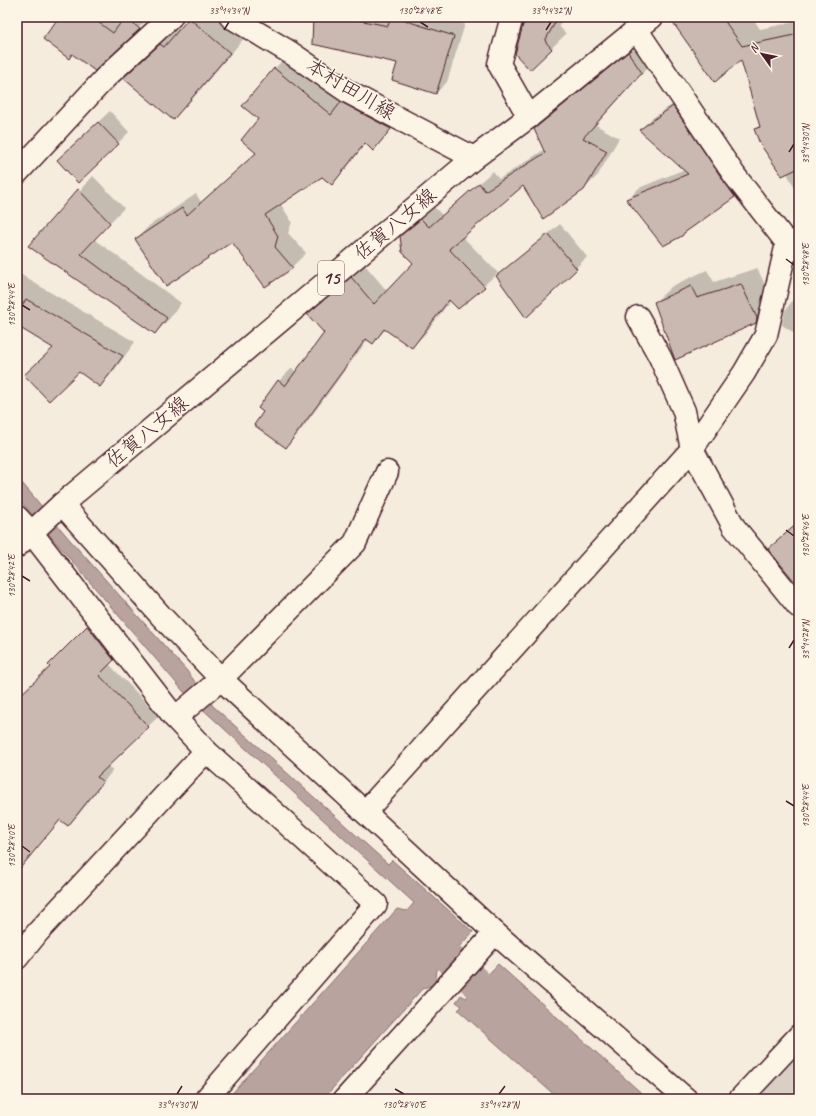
<svg xmlns="http://www.w3.org/2000/svg" width="816" height="1116" viewBox="0 0 816 1116" font-family="Caveat,'Klee One',sans-serif">
	<style>
		.green { fill: #dbcec4; stroke: #927678 }
		.water { fill: #b8a39e; stroke: #8c6e70 }
		.shadow { fill: #0003 }
		.lines { fill: none; stroke-linecap: round; stroke-linejoin: round }
		.canal { stroke: #b8a39e; stroke-width: 31 }
		.building { fill: #cab9b1; stroke: #4a1f2b }
		.lane-casing { stroke: #4a1f2b; stroke-width: 15 }
		.street-casing { stroke: #4a1f2b; stroke-width: 25 }
		.secondary-casing { stroke: #4a1f2b; stroke-width: 25 }
		.primary-casing { stroke: #4a1f2b; stroke-width: 25 }
		.lane { stroke: #fcf5e5; stroke-width: 12 }
		.street { stroke: #fcf5e5; stroke-width: 22 }
		.secondary { stroke: #fcf5e5; stroke-width: 22 }
		.primary { stroke: #fcf5e5; stroke-width: 22 }
		.ticks { fill: none; stroke: #4a1f2b; stroke-width: 1.5 }
		.labels { text-anchor: middle; dominant-baseline: central; stroke-width: 3.5; stroke-linejoin: round; paint-order: stroke }
		.shield { fill: #fcf5e5; stroke: #7f5f63; stroke-width: 1 }
		.shield-label { font-size: 19px; font-weight: bold; fill: #4a1f2b }
		.street-label { font-size: 20px; fill: #4a1f2b; stroke: #fcf5e5 }
		.neatline { fill: none; stroke: #4a1f2b; stroke-width: 1.5 }
		.ticks-label { font-size: 10px; text-anchor: middle; fill: #4a1f2b }
	</style>
	<rect width="100%" height="100%" fill="#f5ecde"/>
	<filter id="ink" filterUnits="userSpaceOnUse"><feTurbulence type="fractalNoise" baseFrequency=".025" numOctaves="2"/><feDisplacementMap in="SourceGraphic" scale="8" xChannelSelector="R" yChannelSelector="G"/><feConvolveMatrix kernelMatrix="1 2 1 2 8 2 1 2 1" color-interpolation-filters="sRGB"/></filter>
	<g filter="url(#ink)">
		<path class="green" d="M799 1051V1099H756Z"/>
		<g class="water">
			<path d="M17 477 70 540 187 671 213 706 388 864 392 860 473 932 437 970 435 984 422 989 323 1099H227L397 909 407 911 414 903 184 692 17 497Z"/>
			<path d="M498 964 648 1099H559L458 1010 462 1006 456 1002 461 995 466 998Z"/>
			<path d="M799 1018V1024L732 1099 725 1098Z"/>
		</g>
		<g class="shadow">
			<path d="M60 17H117L123 22 126 17H150L94 70 73 54 69 58Z"/>
			<path d="M191 17H223L246 36 189 103 173 119 141 62 177 28 180 30Z"/>
			<path d="M317 17H441L465 24 447 82 436 93 398 63Z"/>
			<path d="M532 17H564L559 26 566 34 530 69Z"/>
			<path d="M682 17H752L760 29 799 21V197L787 173 755 129 760 125 742 59Z"/>
			<path d="M642 40 655 59 596 125 619 138 598 175 584 189 523 185 462 236 498 273 458 308 451 300 425 334 412 347 386 329 373 342 368 339 299 433 286 447 264 412 279 381 292 368 296 372 325 333 309 314 365 265 388 292 415 263 402 236 415 223 434 207 442 215 493 171 499 179 545 149 535 129 549 116Z"/>
			<path d="M288 55 404 114 373 149 366 143 346 169 332 183 322 175 280 203 292 222 288 233 306 253 292 267 232 241 136 239 150 225 196 194 201 202 257 152 259 119 274 69Z"/>
			<path d="M685 96 746 185 734 196 682 235 628 199 639 188 685 169 640 130 651 119Z"/>
			<path d="M110 111 129 132 118 143 69 149Z"/>
			<path d="M93 176 124 208 94 239 181 303 170 318 155 333 30 246Z"/>
			<path d="M560 224 587 257 527 317 498 276Z"/>
			<path d="M757 268 773 301 772 305 755 322 655 302 672 286 707 270 714 282Z"/>
			<path d="M17 271 26 278 135 342 113 372 100 386 54 347 17 325Z"/>
			<path d="M799 291V336L782 325 785 311Z"/>
			<path d="M98 616 124 649 109 664 159 716 107 766 113 770 79 814 68 825 61 819 17 871V699L51 667 50 665Z"/>
		</g>
		<g class="lines">
			<path class="canal" d="M418 945 426 937 510 1014"/>
		</g>
		<g class="building">
			<path d="M59 17H91L113 33 125 17 140 29 95 71 72 54 69 59 43 39Z"/>
			<path d="M313 17H344L388 26 391 17H394L454 36 436 94 392 80 397 63 312 44Z"/>
			<path d="M531 17H558L545 41 552 49 530 70 515 54 523 25Z"/>
			<path d="M669 17H722L742 46 799 34V168L782 176 760 144 754 129 760 127 741 60 715 82Z"/>
			<path d="M189 18 230 53 173 120 123 78 160 44 164 47Z"/>
			<path d="M628 52 642 73 583 138 607 151 584 190 543 219 523 186 449 249 485 287 458 309 449 300 412 348 384 329 373 344 366 339 286 448 254 425 263 412 258 408 278 380 285 386 324 333 307 314 351 277 374 304 413 263 402 252 400 236 421 219 429 227 479 183 485 191 545 153 534 129Z"/>
			<path d="M274 68 331 115 341 102 391 129 373 151 365 143 332 185 322 177 265 215 278 236 275 247 293 268 265 287 232 242 166 286 135 239 182 208 187 215 256 153 241 140 258 119 242 106Z"/>
			<path d="M673 106 735 197 684 233 682 236 663 246 626 199 688 174 639 130Z"/>
			<path d="M98 122 119 144 78 183 57 160Z"/>
			<path d="M78 189 110 223 81 254 167 318 155 334 28 246Z"/>
			<path d="M548 234 577 269 526 318 496 276Z"/>
			<path d="M741 284 757 318 756 323 675 360 654 302 691 286 697 298Z"/>
			<path d="M26 299 123 356 100 387 79 372 49 401 24 375 53 348 17 326V314Z"/>
			<path d="M799 522V587L768 549Z"/>
			<path d="M87 626 114 660 99 675 149 727 97 777 103 782 68 826 60 820 17 872V698L50 667 48 665Z"/>
		</g>
		<g class="lines">
			<defs>
				<path id="lane" d="M799 232 787 243 799 256"/>
				<g id="street">
					<path d="M512 17 499 64 529 117"/>
					<path d="M17 173 106 77 171 17"/>
					<path d="M638 317 660 357 684 411 692 449 734 527 798 606"/>
					<path d="M62 504 162 617 221 679 495 933 686 1099"/>
					<path d="M17 517 31 532 175 718 206 751 376 904 206 1099"/>
					<path d="M175 718 221 679 355 543 387 472"/>
					<path d="M365 812 692 449 744 373 766 335 787 243 735 176 636 29"/>
					<path d="M17 958 38 932 206 751"/>
					<path d="M345 1099 495 933"/>
					<path d="M740 1099 799 1036"/>
				</g>
				<path id="secondary" d="M231 17 291 53 348 92 474 158"/>
				<path id="primary" d="M17 546 62 504 474 158 529 117 652 17"/>
			</defs>
			<use href="#lane" class="lane-casing"/>
			<use href="#street" class="street-casing"/>
			<use href="#secondary" class="secondary-casing"/>
			<use href="#primary" class="primary-casing"/>
			<use href="#lane" class="lane"/>
			<use href="#street" class="street"/>
			<use href="#secondary" class="secondary"/>
			<use href="#primary" class="primary"/>
		</g>
	</g>
	<path class="ticks" d="M420 22 428 27M224 30 229 22M546 30 551 22M789 152 794 144M786 259 794 265M22 305 30 310M786 530 794 536M22 576 30 581M789 648 794 640M786 801 794 806M22 846 30 852M395 1089 404 1094M177 1094 182 1086M499 1094 505 1086"/>
	<g class="labels">
		<rect class="shield" x="318" y="261" width="26" height="34" rx="3"/>
		<g class="shield-label">
			<text x="331" y="278">15</text>
		</g>
		<g class="street-label">
			<text transform="translate(351 89) rotate(31)">本村田川線</text>
			<text transform="translate(395 224) rotate(-40)">佐賀八女線</text>
			<text transform="translate(147 432) rotate(-40)">佐賀八女線</text>
		</g>
	</g>
	<rect width="816" height="1116" fill="none" stroke="#fcf5e5" stroke-width="44"/>
	<g transform="translate(762 54) rotate(303)" stroke="#fcf5e5" stroke-width="3" paint-order="stroke">
	<path d="M0-3L7 15L0 10L-7 15Z" fill="#4a1f2b"/>
	<text y="-6" font-size="11" font-weight="bold" text-anchor="middle" fill="#4a1f2b">N</text>
	</g>
	<rect x="22" y="22" width="772" height="1072" class="neatline"/>
	<g class="ticks-label">
		<text x="229" y="14">33°14'34"N</text>
		<text x="420" y="14">130°28'48"E</text>
		<text x="551" y="14">33°14'32"N</text>
		<text transform="translate(805 144) rotate(-90)" y="4">33°14'30"N</text>
		<text transform="translate(805 265) rotate(-90)" y="4">130°28'48"E</text>
		<text transform="translate(11 305) rotate(-90)" y="4">130°28'44"E</text>
		<text transform="translate(805 536) rotate(-90)" y="4">130°28'46"E</text>
		<text transform="translate(11 576) rotate(-90)" y="4">130°28'42"E</text>
		<text transform="translate(805 640) rotate(-90)" y="4">33°14'28"N</text>
		<text transform="translate(805 806) rotate(-90)" y="4">130°28'44"E</text>
		<text transform="translate(11 846) rotate(-90)" y="4">130°28'40"E</text>
		<text x="177" y="1108">33°14'30"N</text>
		<text x="404" y="1108">130°28'40"E</text>
		<text x="499" y="1108">33°14'28"N</text>
	</g>
</svg>
